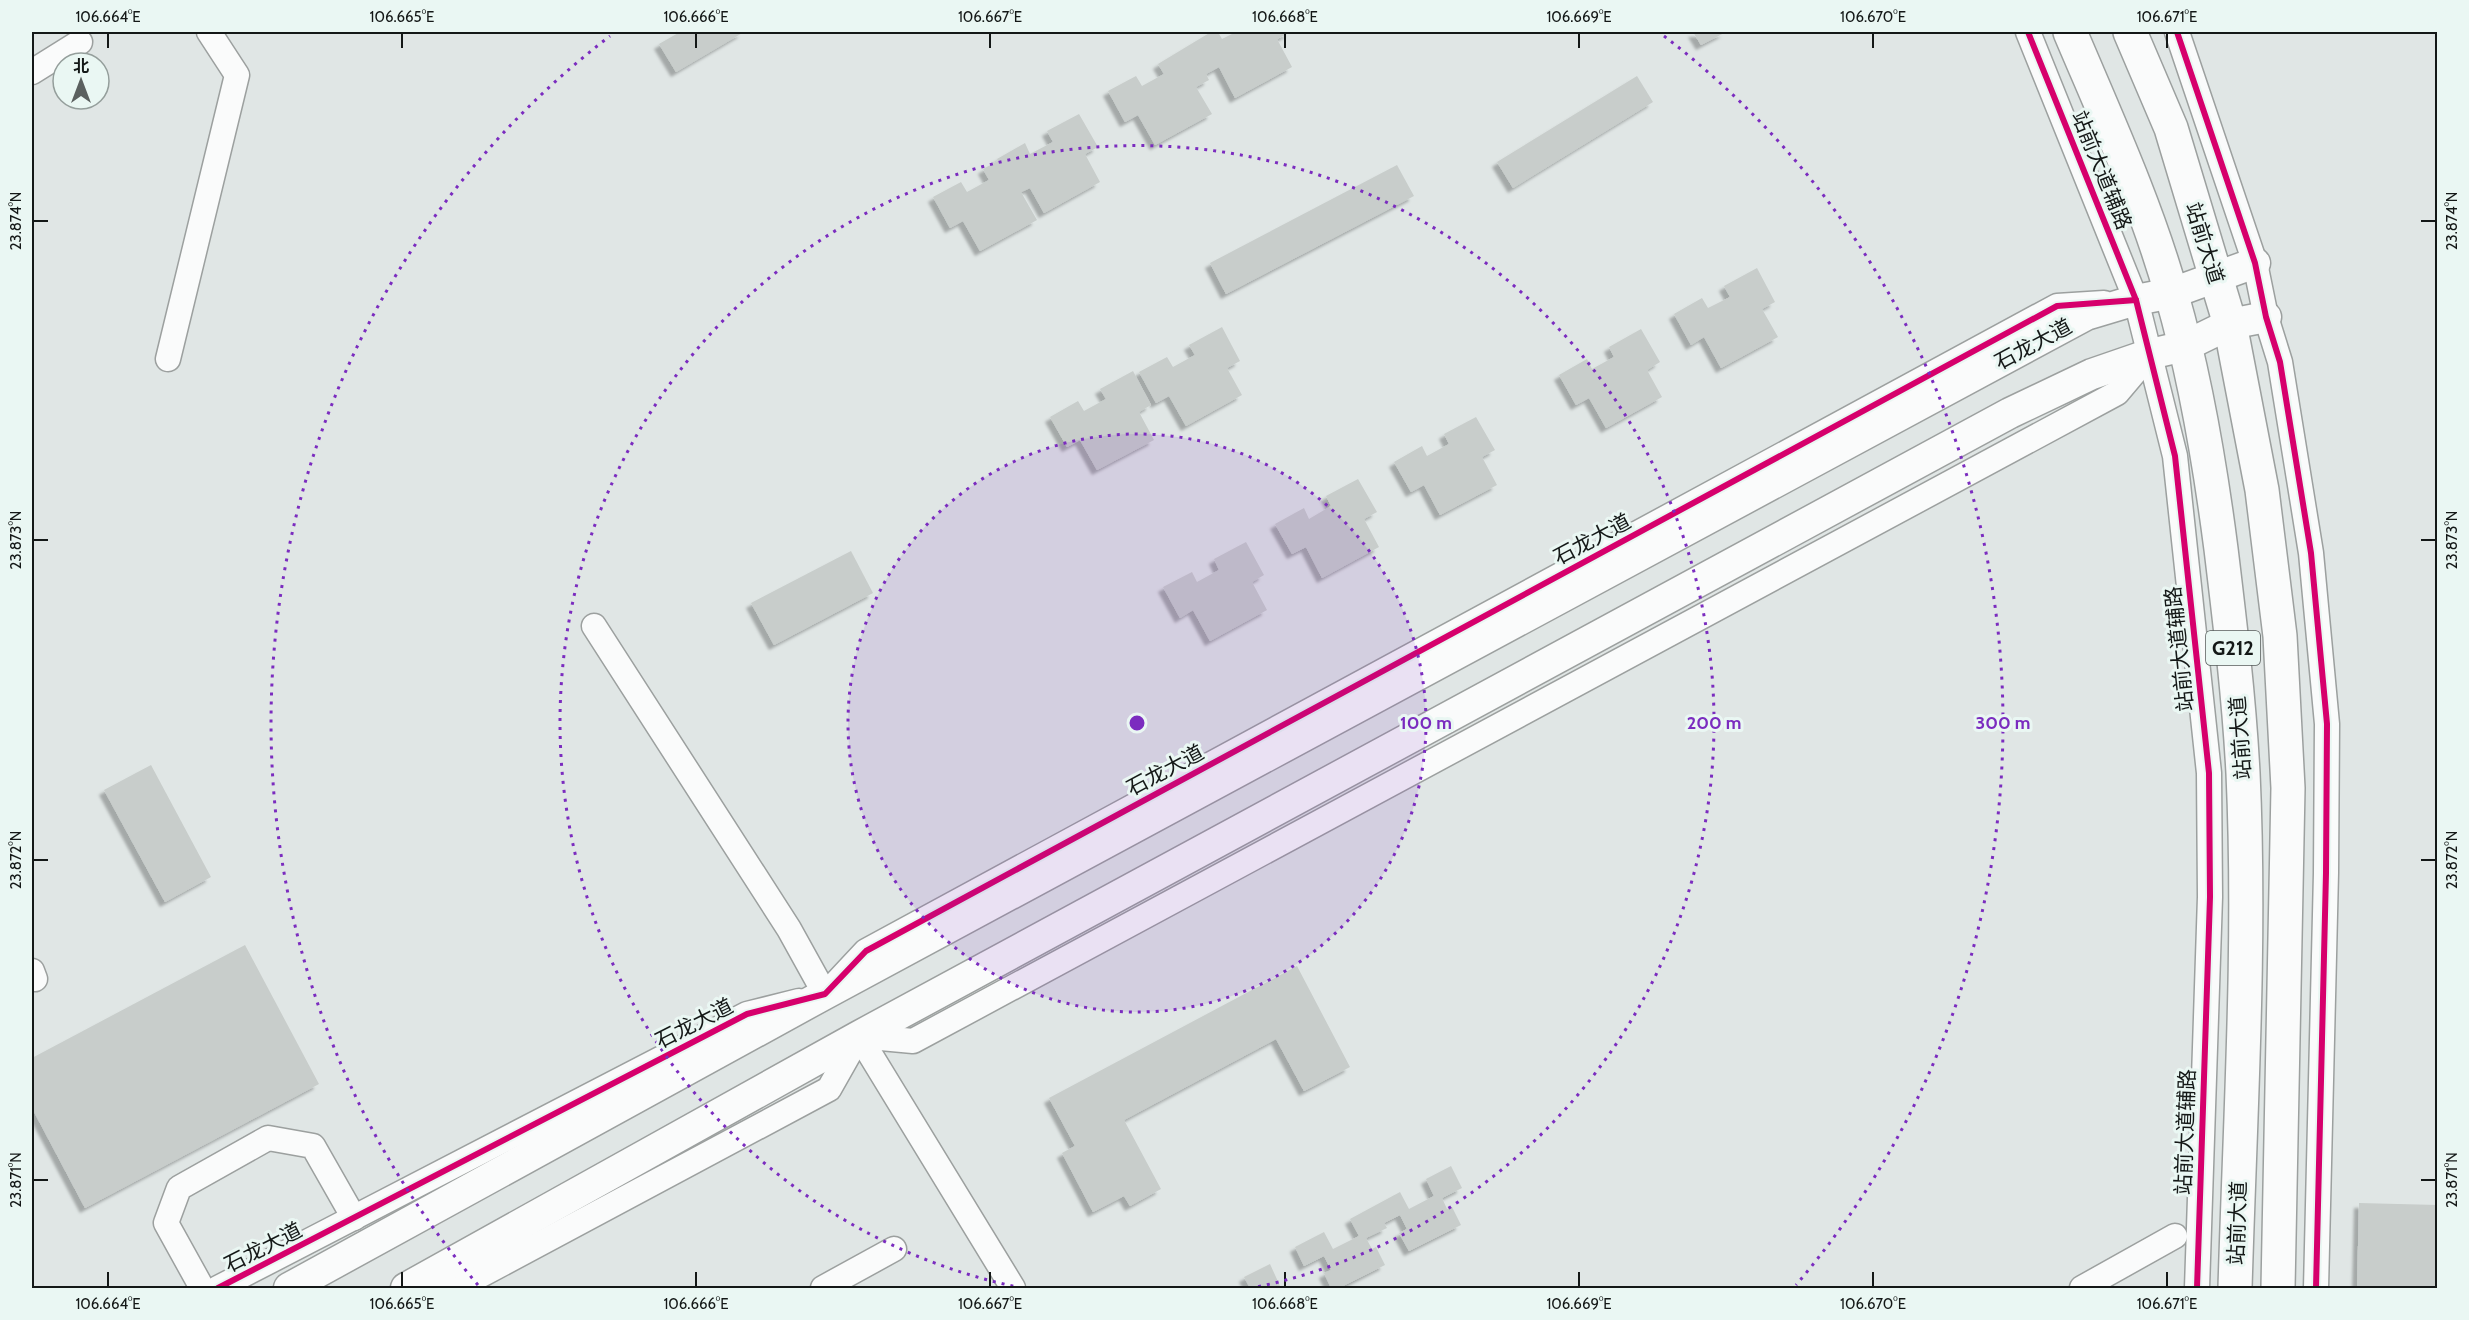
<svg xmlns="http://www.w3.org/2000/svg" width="2469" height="1320" viewBox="0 0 2469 1320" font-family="Cabin,'Noto Sans SC',sans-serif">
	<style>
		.building { fill: #c8cdcb; filter: url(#shadow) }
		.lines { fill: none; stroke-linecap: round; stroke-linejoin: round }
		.minor-casing { stroke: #9ca09f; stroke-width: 27 }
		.major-casing { stroke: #9ca09f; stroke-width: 33 }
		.highway-casing { stroke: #9ca09f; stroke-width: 36 }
		.minor { stroke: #fafbfb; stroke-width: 24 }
		.major { stroke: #fafbfb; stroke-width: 30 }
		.highway { stroke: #fafbfb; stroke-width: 33 }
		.cycleway-casing { stroke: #eaf7f3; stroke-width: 10 }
		.cycleway { stroke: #d6006c; stroke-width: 6 }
		.ticks { fill: none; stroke: #141817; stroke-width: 2 }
		.ring { fill: none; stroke: #7b2cbf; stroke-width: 3; stroke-dasharray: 3 6 }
		.labels { text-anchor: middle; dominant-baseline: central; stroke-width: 6; stroke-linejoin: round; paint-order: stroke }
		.shield { fill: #eaf7f3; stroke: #545b59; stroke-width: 1.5 }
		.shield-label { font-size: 20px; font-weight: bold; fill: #141817 }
		.street-label { font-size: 21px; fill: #141817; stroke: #eaf7f3 }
		.centre { fill: #7b2cbf; stroke: #eaf7f3; stroke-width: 3 }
		.ring-label { font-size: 18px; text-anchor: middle; font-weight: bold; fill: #7b2cbf; stroke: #eaf7f3; stroke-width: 6; stroke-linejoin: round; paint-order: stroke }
		.neatline { fill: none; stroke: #141817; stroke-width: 2 }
		.ticks-label { font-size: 15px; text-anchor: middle; fill: #141817 }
	</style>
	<defs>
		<filter id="shadow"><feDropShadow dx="-5" dy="5" stdDeviation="1.5" flood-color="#0004"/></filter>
	</defs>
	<rect width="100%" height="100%" fill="#e0e6e5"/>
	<g class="building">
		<path d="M680 32H744L676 72 659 44Z"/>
		<path d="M1211 32H1218L1222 39 1236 32H1291L1277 39 1292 67 1235 98 1219 67 1206 74 1209 80 1196 87 1212 114 1155 145 1138 115 1125 122 1108 91 1136 76 1142 86 1164 74 1158 64Z"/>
		<path d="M1693 32H1726L1701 45Z"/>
		<path d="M1637 76 1653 102 1513 188 1497 162Z"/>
		<path d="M1079 114 1098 147 1085 154 1100 182 1044 213 1030 188 1021 192 1037 220 980 251 963 221 950 228 933 197 961 182 967 192 989 180 983 169 998 161 997 159 1025 143 1030 154 1053 142 1047 131Z"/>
		<path d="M1397 165 1414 196 1226 294 1210 263Z"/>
		<path d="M1757 268 1775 302 1762 309 1778 337 1721 368 1704 337 1691 345 1674 314 1702 298 1708 308 1730 297 1724 286Z"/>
		<path d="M1222 327 1240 361 1227 368 1242 395 1186 426 1169 396 1156 403 1139 372 1167 357 1173 367 1195 355 1189 345Z"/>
		<path d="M1641 329 1660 362 1647 370 1662 397 1606 428 1589 398 1576 405 1559 375 1587 359 1592 369 1614 357 1609 347Z"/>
		<path d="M1133 371 1151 405 1139 412 1154 440 1097 470 1080 440 1067 447 1050 417 1078 401 1084 411 1106 399 1100 389Z"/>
		<path d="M1476 417 1495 450 1482 457 1497 485 1440 515 1424 485 1411 492 1394 462 1422 446 1427 456 1449 444 1444 434Z"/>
		<path d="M1358 479 1377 512 1364 519 1379 547 1322 578 1306 547 1292 554 1275 524 1304 508 1309 519 1331 506 1326 496Z"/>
		<path d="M1246 542 1264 575 1252 582 1267 610 1210 641 1193 610 1180 618 1163 587 1192 572 1197 582 1219 570 1214 559Z"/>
		<path d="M851 551 873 593 774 645 751 603Z"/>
		<path d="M151 765 211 877 165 902 104 790Z"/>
		<path d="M245 945 319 1084 85 1208 32 1108V1058Z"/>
		<path d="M1297 966 1350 1067 1304 1091 1276 1039 1124 1120 1161 1189 1130 1206 1124 1196 1093 1212 1062 1153 1075 1146 1049 1098Z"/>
		<path d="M1451 1166 1462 1188 1442 1198 1447 1209 1452 1207 1461 1225 1409 1251 1399 1233 1407 1229 1400 1215 1384 1223 1387 1228 1366 1238 1372 1249 1376 1247 1385 1265 1339 1288H1331L1324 1273 1331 1270 1324 1256 1304 1266 1295 1247 1324 1232 1333 1249 1359 1236 1350 1219 1400 1192 1409 1209 1434 1196 1426 1179Z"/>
		<path d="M2359 1203 2438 1205V1288H2357Z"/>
		<path d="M1270 1264 1280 1286 1275 1288H1250L1244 1277Z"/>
	</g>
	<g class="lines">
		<defs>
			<g id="minor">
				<path d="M2028 32 2136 300 2175 456 2209 773 2210 897 2197 1288"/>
				<path d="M2177 32 2255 263 2266 317 2280 362 2311 553 2327 724 2326 873 2316 1288"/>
				<path d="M32 72 80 42"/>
				<path d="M168 359 237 75 209 32"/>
				<path d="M594 626 789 929 825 994"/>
				<path d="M32 971 35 979"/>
				<path d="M837 982 866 951 2057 306 2104 303"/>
				<path d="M859 1036 1013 1288"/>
				<path d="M202 1288 166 1223 179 1188 268 1138 313 1146 354 1218"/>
				<path d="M218 1288 747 1014 799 1001"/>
				<path d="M424 1288 468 1282 829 1089 859 1036 913 1041 2117 393 2150 354"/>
				<path d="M823 1288 894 1249"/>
				<path d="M2082 1288 2175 1236"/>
			</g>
			<g id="major">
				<path d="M289 1288 825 994 2086 315 2136 300 2172 293 2255 263"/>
				<path d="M406 1288 859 1036 2010 413 2092 374 2150 354 2185 346 2230 324 2266 317"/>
			</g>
			<g id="highway">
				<path d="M2070 32C2106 117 2147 206 2172 296 2196 379 2210 464 2221 549 2230 623 2239 698 2243 773 2251 945 2240 1117 2235 1288"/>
				<path d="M2130 32 2171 128 2230 324 2262 490 2280 636 2288 788 2278 1288"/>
			</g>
		</defs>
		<use href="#minor" class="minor-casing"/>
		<use href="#major" class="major-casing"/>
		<use href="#highway" class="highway-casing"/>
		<use href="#minor" class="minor"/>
		<use href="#major" class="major"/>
		<use href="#highway" class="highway"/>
		<defs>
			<g id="cycleway">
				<path d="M2028 32 2136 300 2175 456 2209 773 2210 897 2197 1288"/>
				<path d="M2177 32 2255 263 2266 317 2280 362 2311 553 2327 724 2326 873 2316 1288"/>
				<path d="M218 1288 747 1014 825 994 866 951 2057 306 2136 300"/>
			</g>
		</defs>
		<use href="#cycleway" class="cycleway-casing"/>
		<use href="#cycleway" class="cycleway"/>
	</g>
	<path class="ticks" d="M108 33V48M402 33V48M696 33V48M990 33V48M1285 33V48M1579 33V48M1873 33V48M2167 33V48M33 221H48M2421 221H2436M33 540H48M2421 540H2436M33 860H48M2421 860H2436M33 1180H48M2421 1180H2436M108 1272V1287M402 1272V1287M696 1272V1287M990 1272V1287M1285 1272V1287M1579 1272V1287M1873 1272V1287M2167 1272V1287"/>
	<circle cx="1137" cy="723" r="289" fill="#7b2cbf" fill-opacity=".12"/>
	<g class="ring">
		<circle cx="1137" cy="723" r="289"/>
		<path d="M1022 1288A577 577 0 1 1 1252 1288"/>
		<path d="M478 1285A866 866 0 0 1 610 36M1664 36A866 866 0 0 1 1796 1285"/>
	</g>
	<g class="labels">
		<rect class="shield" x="2206" y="631" width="54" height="34" rx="4.5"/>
		<g class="shield-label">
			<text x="2233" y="648">G212</text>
		</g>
		<g class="street-label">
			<text transform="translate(2102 170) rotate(68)">站前大道辅路</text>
			<text transform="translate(2205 243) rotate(73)">站前大道</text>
			<text transform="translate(2033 344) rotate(-28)">石龙大道</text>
			<text transform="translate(1592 539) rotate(-28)">石龙大道</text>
			<text transform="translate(2179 649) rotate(-96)">站前大道辅路</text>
			<text transform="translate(2240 738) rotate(-94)">站前大道</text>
			<text transform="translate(1165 770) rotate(-28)">石龙大道</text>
			<text transform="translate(694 1023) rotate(-27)">石龙大道</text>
			<text transform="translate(2185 1132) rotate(-88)">站前大道辅路</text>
			<text transform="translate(2237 1223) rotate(-88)">站前大道</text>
			<text transform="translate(263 1247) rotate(-27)">石龙大道</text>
		</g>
	</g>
	<circle cx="1137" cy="723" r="9" class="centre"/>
	<g class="ring-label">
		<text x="1426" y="729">100 m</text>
		<text x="1714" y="729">200 m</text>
		<text x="2003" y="729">300 m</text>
	</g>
	<rect width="2469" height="1320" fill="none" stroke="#eaf7f3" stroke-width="66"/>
	<g transform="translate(81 81)"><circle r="28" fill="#eaf7f3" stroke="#949e9b" stroke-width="1.5"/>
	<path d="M0-4.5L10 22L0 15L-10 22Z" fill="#5b605f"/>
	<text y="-9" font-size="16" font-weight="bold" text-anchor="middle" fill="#141817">北</text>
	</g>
	<rect x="33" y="33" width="2403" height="1254" class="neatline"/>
	<g class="ticks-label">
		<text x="108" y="22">106.664°E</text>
		<text x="402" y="22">106.665°E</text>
		<text x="696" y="22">106.666°E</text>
		<text x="990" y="22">106.667°E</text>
		<text x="1285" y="22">106.668°E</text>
		<text x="1579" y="22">106.669°E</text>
		<text x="1873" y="22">106.670°E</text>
		<text x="2167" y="22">106.671°E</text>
		<text transform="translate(16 221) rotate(-90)" y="5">23.874°N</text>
		<text transform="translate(2452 221) rotate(-90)" y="5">23.874°N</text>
		<text transform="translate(16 540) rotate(-90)" y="5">23.873°N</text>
		<text transform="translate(2452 540) rotate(-90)" y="5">23.873°N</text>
		<text transform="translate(16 860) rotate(-90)" y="5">23.872°N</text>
		<text transform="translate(2452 860) rotate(-90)" y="5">23.872°N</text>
		<text transform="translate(16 1180) rotate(-90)" y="5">23.871°N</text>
		<text transform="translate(2452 1180) rotate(-90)" y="5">23.871°N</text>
		<text x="108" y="1309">106.664°E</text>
		<text x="402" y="1309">106.665°E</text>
		<text x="696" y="1309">106.666°E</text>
		<text x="990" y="1309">106.667°E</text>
		<text x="1285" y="1309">106.668°E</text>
		<text x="1579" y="1309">106.669°E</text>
		<text x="1873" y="1309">106.670°E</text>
		<text x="2167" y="1309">106.671°E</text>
	</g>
</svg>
